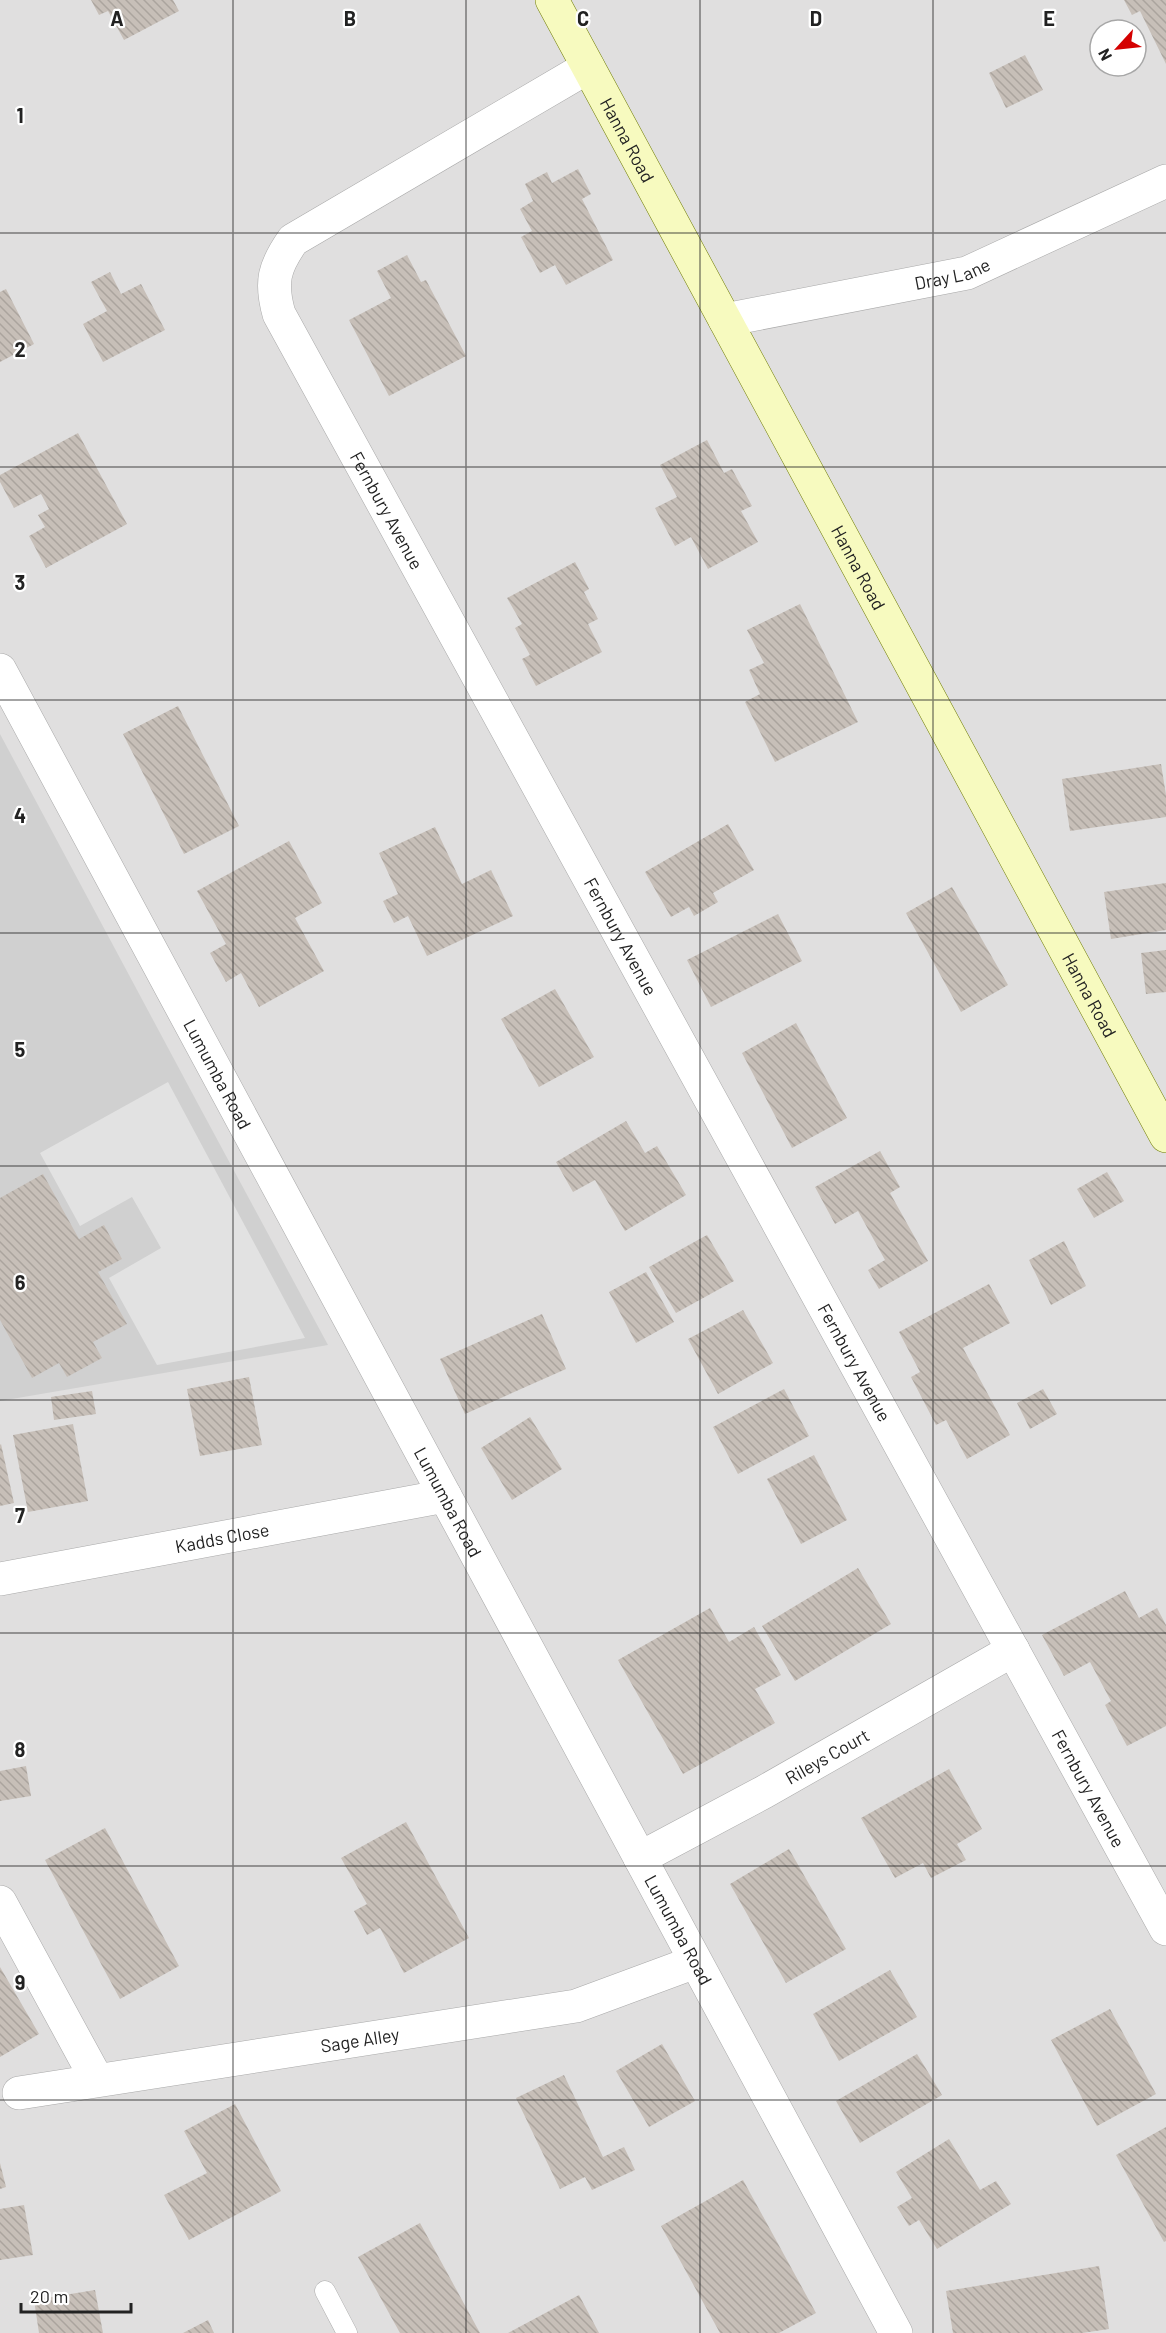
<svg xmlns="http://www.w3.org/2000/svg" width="1166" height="2333" viewBox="0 0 1166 2333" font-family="Barlow,sans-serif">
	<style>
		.residential { fill: #e0dfdf; fill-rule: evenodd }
		.religious { fill: #d0d0d0 }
		.parking { fill: #e2e2e2 }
		.building { fill: url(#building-back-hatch) }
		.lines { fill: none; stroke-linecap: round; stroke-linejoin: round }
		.lane-casing { stroke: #a9a9a9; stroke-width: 21 }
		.street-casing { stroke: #a9a9a9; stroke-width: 34 }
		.secondary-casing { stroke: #707d05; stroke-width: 34 }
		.lane { stroke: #fff; stroke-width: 20 }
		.street { stroke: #fff; stroke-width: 33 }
		.secondary { stroke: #f7fabf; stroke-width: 33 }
		.grid { fill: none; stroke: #222; stroke-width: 1.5; stroke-opacity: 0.55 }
		.labels { text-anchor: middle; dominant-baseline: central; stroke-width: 4.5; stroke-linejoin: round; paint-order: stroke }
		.street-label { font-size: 18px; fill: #222; stroke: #fff }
		.grid-label { font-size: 20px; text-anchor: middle; font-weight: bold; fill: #222; stroke: #fff; stroke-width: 4.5; stroke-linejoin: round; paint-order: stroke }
	</style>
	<defs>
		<pattern id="building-back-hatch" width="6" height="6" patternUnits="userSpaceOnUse" patternTransform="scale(1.5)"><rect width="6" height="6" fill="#c7bfb8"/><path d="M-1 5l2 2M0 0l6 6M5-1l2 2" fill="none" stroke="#aba49e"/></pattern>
	</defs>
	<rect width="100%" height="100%" fill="#f2efe9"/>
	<path class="residential" d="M0 0H1166V2333H0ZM1100 30H1136V66H1100Z"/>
	<path class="religious" d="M0 734 197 1102 328 1345 0 1401Z"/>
	<path class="parking" d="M168 1082 305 1338 157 1365 109 1278 161 1248 132 1197 80 1226 40 1153Z"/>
	<g class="building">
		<path d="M91 0H173L179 11 124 40 108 11 99 15Z"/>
		<path d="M1124 0H1166V64L1140 11 1132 15Z"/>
		<path d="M1025 55 1043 90 1006 108 989 73Z"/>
		<path d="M578 169 591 194 582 199 613 260 566 285 555 265 540 273 521 237 532 231 520 209 533 201 525 184 547 172 552 183Z"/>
		<path d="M407 255 421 282 426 280 466 356 389 396 349 320 391 298 377 271Z"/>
		<path d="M110 272 121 294 141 284 165 330 103 362 83 324 107 311 91 282Z"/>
		<path d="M6 289 34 344 0 362V292Z"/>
		<path d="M78 433 127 524 46 568 29 536 45 527 38 515 49 509 41 494 14 508 0 482V475Z"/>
		<path d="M707 440 724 473 732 469 752 506 741 511 758 542 708 569 691 537 675 546 655 508 677 497 660 465Z"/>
		<path d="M575 562 589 589 584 592 598 619 588 624 602 652 536 686 522 659 530 655 515 628 522 624 507 598Z"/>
		<path d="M800 604 858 722 775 762 745 702 760 694 749 670 764 663 747 630Z"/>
		<path d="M178 706 239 826 184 854 123 734Z"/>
		<path d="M1161 764 1166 795V817L1070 831 1062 779Z"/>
		<path d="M728 824 754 870 713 893 718 902 694 916 689 907 671 917 645 872Z"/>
		<path d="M435 827 462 884 491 870 513 916 427 956 408 916 394 923 383 901 398 894 379 853Z"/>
		<path d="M289 841 322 903 295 918 324 971 259 1007 241 973 226 982 210 953 226 944 197 891Z"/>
		<path d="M1166 883V930L1111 939 1104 892Z"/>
		<path d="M952 887 1008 985 961 1012 906 913Z"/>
		<path d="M778 914 802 961 711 1007 687 960Z"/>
		<path d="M1166 950V992L1146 994 1141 953Z"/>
		<path d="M555 989 594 1057 539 1087 501 1019Z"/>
		<path d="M796 1023 847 1118 792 1148 742 1053Z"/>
		<path d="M626 1121 645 1153 657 1146 686 1195 625 1231 595 1180 573 1192 556 1162Z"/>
		<path d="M880 1151 900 1187 890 1193 928 1261 879 1289 868 1270 885 1260 858 1211 835 1224 815 1187Z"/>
		<path d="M1107 1172 1124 1201 1094 1218 1077 1189Z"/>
		<path d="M43 1174 79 1239 104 1225 122 1259 98 1272 127 1324 93 1342 102 1358 67 1377 59 1363 32 1378 0 1320V1198Z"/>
		<path d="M707 1235 734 1281 676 1313 649 1267Z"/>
		<path d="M1064 1241 1086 1286 1051 1305 1029 1260Z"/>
		<path d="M646 1272 674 1322 636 1343 609 1292Z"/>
		<path d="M989 1284 1010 1323 963 1348 1010 1435 967 1459 946 1420 936 1425 911 1377 920 1372 899 1332Z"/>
		<path d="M743 1310 773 1363 718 1394 688 1339Z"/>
		<path d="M542 1314 566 1369 465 1414 440 1359Z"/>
		<path d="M249 1377 262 1445 200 1456 187 1389Z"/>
		<path d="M784 1389 809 1436 738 1474 713 1427Z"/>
		<path d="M1043 1389 1057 1414 1030 1429 1017 1403Z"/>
		<path d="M92 1391 96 1414 54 1420 51 1397Z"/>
		<path d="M530 1417 562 1469 512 1500 481 1448Z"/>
		<path d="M73 1424 88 1501 28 1512 13 1435Z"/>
		<path d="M1 1444 14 1503 0 1506V1445Z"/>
		<path d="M814 1455 847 1520 801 1544 767 1479Z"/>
		<path d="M858 1568 891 1624 795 1681 762 1626Z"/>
		<path d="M1125 1591 1139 1618 1157 1608 1166 1625V1726L1127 1746 1105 1705 1111 1701 1090 1662 1064 1676 1042 1635Z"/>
		<path d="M710 1608 729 1642 754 1627 781 1675 755 1689 775 1723 683 1774 618 1660Z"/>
		<path d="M26 1766 31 1796 0 1801V1771Z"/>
		<path d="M949 1769 982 1829 957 1844 966 1860 931 1878 923 1863 895 1878 861 1818Z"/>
		<path d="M406 1822 469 1938 404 1973 380 1928 367 1935 354 1911 367 1904 341 1858Z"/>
		<path d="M105 1828 179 1966 120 1999 45 1860Z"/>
		<path d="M789 1849 846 1949 786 1983 730 1884Z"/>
		<path d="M0 1967 39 2034 0 2057Z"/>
		<path d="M890 1970 917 2017 839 2061 813 2014Z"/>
		<path d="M1110 2009 1156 2094 1097 2126 1051 2040Z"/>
		<path d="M662 2044 695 2101 649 2127 616 2071Z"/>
		<path d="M917 2054 942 2095 860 2143 836 2101Z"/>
		<path d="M564 2075 603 2157 624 2147 635 2170 592 2190 585 2177 560 2189 516 2098Z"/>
		<path d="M235 2104 281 2191 189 2240 164 2195 207 2173 184 2131Z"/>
		<path d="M1166 2127V2241L1164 2242 1116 2155Z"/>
		<path d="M949 2139 980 2190 996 2181 1011 2204 937 2249 919 2220 909 2226 897 2207 912 2198 896 2172Z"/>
		<path d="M0 2163 6 2187 0 2189Z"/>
		<path d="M743 2180 816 2313 779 2333H720L661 2226Z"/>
		<path d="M24 2205 33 2255 0 2260V2209Z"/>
		<path d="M420 2223 480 2333H400L358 2257Z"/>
		<path d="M1099 2266 1109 2329 1082 2333H953L946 2291Z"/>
		<path d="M95 2290 103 2333H39L34 2300Z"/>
		<path d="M579 2295 599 2333H508Z"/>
		<path d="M208 2320 214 2333H183Z"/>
	</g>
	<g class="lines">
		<defs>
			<path id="lane" d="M325 2291 347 2333"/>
			<g id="street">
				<path id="s1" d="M588 67 293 240C274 267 270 282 279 314L1166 1929"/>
				<path id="s2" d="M725 320 967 273 1166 181"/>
				<path id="s3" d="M0 670 896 2333"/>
				<path id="s4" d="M0 1579 445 1496"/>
				<path id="s5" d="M640 1858 764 1792 1013 1650"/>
				<path d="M0 1902 97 2080"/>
				<path id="s6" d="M19 2093 576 2006 695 1962"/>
			</g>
			<g id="secondary">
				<path id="s7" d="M552 0 1166 1136"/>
			</g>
		</defs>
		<use href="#lane" class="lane-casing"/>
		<use href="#street" class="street-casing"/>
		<use href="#secondary" class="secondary-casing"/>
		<use href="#lane" class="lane"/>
		<use href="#street" class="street"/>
		<use href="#secondary" class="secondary"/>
	</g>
	<path class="grid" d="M233 0V2333M466 0V2333M700 0V2333M933 0V2333M0 233H1166M0 467H1166M0 700H1166M0 933H1166M0 1166H1166M0 1400H1166M0 1633H1166M0 1866H1166M0 2100H1166"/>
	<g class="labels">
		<g class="street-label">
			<text stroke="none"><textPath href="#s7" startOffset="159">Hanna Road</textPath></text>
			<text stroke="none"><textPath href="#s2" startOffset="232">Dray Lane</textPath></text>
			<text stroke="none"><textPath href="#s1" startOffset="645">Fernbury Avenue</textPath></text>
			<text stroke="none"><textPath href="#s7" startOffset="645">Hanna Road</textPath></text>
			<text stroke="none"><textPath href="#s1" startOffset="1131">Fernbury Avenue</textPath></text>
			<text stroke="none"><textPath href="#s7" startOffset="1131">Hanna Road</textPath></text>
			<text stroke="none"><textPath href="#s3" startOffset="459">Lumumba Road</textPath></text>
			<text stroke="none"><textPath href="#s1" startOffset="1617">Fernbury Avenue</textPath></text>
			<text stroke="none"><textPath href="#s3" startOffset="945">Lumumba Road</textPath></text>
			<text stroke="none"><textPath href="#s4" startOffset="226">Kadds Close</textPath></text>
			<text stroke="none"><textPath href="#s5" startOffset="213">Rileys Court</textPath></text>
			<text stroke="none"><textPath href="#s1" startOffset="2103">Fernbury Avenue</textPath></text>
			<text stroke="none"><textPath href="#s3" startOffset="1431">Lumumba Road</textPath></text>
			<text stroke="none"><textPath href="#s6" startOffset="345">Sage Alley</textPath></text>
		</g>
	</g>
	<g class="grid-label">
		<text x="117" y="26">A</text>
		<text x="350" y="26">B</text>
		<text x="583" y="26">C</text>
		<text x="816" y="26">D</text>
		<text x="1049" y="26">E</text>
		<text x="20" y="123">1</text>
		<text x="20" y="357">2</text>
		<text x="20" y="590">3</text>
		<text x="20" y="823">4</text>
		<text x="20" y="1057">5</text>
		<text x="20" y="1290">6</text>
		<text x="20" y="1523">7</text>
		<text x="20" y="1757">8</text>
		<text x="20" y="1990">9</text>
	</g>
	<g transform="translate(1118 48) rotate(243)"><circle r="28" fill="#ffffff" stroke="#a7a7a7" stroke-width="1.5"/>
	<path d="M0-4.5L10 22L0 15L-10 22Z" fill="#d40000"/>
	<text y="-9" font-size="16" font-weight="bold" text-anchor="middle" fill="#222222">N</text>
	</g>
	<path d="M21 2303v9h110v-9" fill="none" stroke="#222222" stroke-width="3"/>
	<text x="30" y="2303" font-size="18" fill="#222222" stroke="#ffffff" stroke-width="4.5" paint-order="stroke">20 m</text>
</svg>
